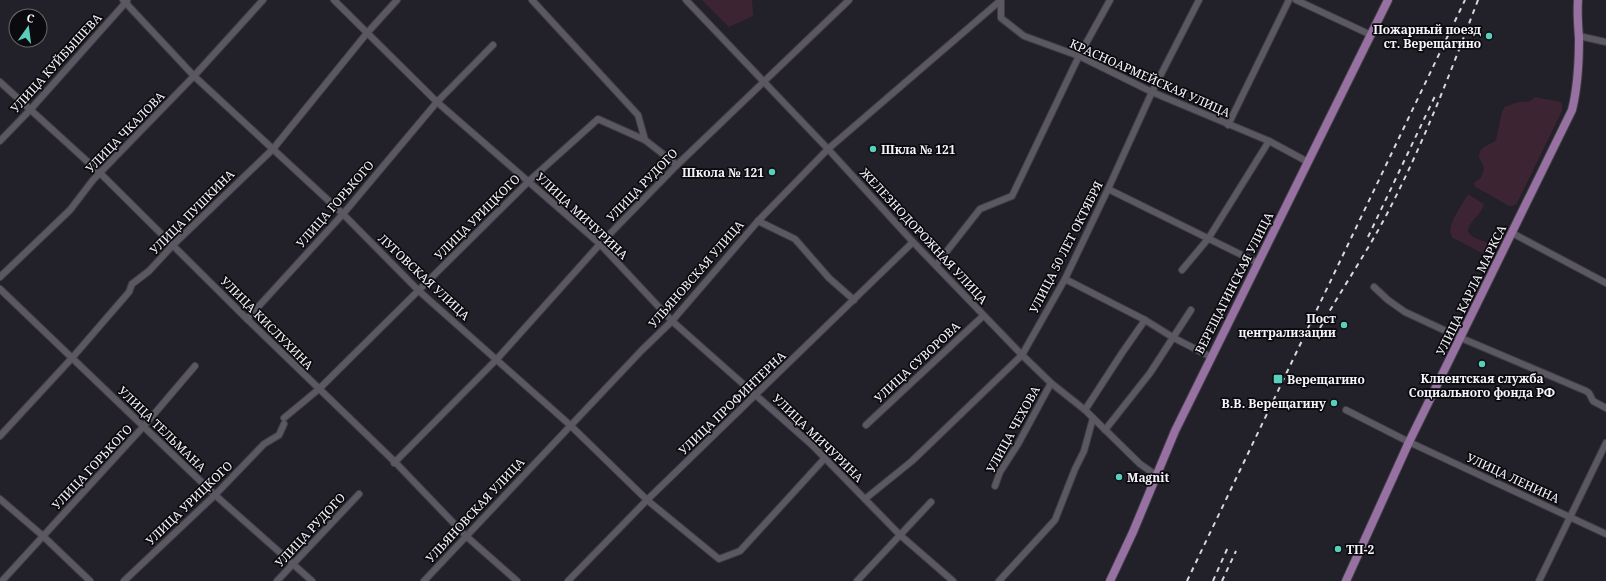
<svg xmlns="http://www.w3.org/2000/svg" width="1606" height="581" viewBox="0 0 1606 581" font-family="'Noto Serif',serif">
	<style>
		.green { fill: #3d2433 }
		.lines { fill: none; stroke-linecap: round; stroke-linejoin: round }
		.minor-casing { stroke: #3f3d44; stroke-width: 8 }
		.major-casing { stroke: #3f3d44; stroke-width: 10 }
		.minor { stroke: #5b5862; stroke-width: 6 }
		.major { stroke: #9771a1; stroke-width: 8 }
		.rail { stroke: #d8d7dd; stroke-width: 2; stroke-dasharray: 5 5; stroke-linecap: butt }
		.poi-dot { fill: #5acebc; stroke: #0b0a0e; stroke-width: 1.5 }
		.labels { text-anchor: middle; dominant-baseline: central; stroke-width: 3.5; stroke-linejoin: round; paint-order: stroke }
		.poi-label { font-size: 12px; font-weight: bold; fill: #f5f4fa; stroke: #0b0a0e; text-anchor: end }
		.street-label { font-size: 12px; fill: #f5f4fa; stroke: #0b0a0e }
	</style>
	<rect width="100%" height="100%" fill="#222028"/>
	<g class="green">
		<path d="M702 0H752L753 16 729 27Z"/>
		<path d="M1535 97 1561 102 1562 104V111L1517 203 1515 205 1509 206 1474 186 1475 182 1481 178 1484 169C1484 165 1480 161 1479 157 1479 145 1490 146 1496 140L1502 112 1505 106C1510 106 1511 104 1515 103 1524 100 1527 105 1535 97Z"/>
		<path d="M1469 195 1484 204C1482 215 1469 220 1468 231 1473 242 1487 238 1492 248L1488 254H1484L1453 238C1444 227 1461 208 1466 197Z"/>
	</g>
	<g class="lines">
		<defs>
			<g id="minor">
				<path d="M123 0 194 76 343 214 419 291 570 425 647 500 719 559 740 551 825 458"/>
				<path d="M334 0 437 102 600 244 672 321 812 445 900 535 953 581"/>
				<path d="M532 0 638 115 645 140 677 165"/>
				<path d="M686 0 828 149 913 242 1022 355 1051 383 1085 410 1140 464 1156 475"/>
				<path d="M1001 0V18L1024 36 1079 56 1152 92 1269 141 1308 162"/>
				<path d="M1296 0 1371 35"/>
				<path d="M1579 36 1606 42"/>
				<path d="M0 82 100 173 247 319 395 462 466 536 517 581"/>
				<path d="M1228 125 1289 0"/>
				<path d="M0 141 30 110 127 1"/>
				<path d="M1108 189 1258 263"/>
				<path d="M758 221 795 239 829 278 854 300"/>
				<path d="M1512 233 1606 283"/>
				<path d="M936 265 980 209 1012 196 1079 56 1110 0"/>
				<path d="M1182 270 1208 239 1269 141"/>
				<path d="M0 277 70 210 93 180 194 76 263 0"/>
				<path d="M1065 279 1145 320 1174 338 1211 357"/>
				<path d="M1374 287 1388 300 1405 312 1461 338 1586 391 1589 393 1593 401 1606 408"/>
				<path d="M0 289 215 495 312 581"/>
				<path d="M247 319 343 214 437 102 493 45"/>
				<path d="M1085 410 1122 353 1145 320"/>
				<path d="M1346 410 1409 442 1606 534"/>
				<path d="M284 418 319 389 529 181 598 119 645 140"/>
				<path d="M866 425 983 316"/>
				<path d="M1105 430 1150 373 1191 310"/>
				<path d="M0 436 72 358 129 292 132 284 149 271 173 245 273 149 367 33 397 0"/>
				<path d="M394 463 497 359 600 244 677 165 849 0"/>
				<path d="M995 486 1000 472 1018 444 1051 383"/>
				<path d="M0 499 43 536 90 581"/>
				<path d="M865 499 912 461 1022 355 1065 279 1108 189 1152 92 1199 0"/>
				<path d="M2 581 143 427 195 366"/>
				<path d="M124 581 215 495 264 444 279 435 284 424"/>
				<path d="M277 581 359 494"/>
				<path d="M424 581 642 350 672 321 758 221 828 149 1001 0"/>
				<path d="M568 581 647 500 913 242"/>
				<path d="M857 581 931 502"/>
				<path d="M999 581 1055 520 1075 469 1084 451 1093 418"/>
				<path d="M1539 581 1606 443"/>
			</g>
			<g id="major">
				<path d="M1110 581 1133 532 1175 431 1388 0"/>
				<path d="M1346 581 1409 442 1572 110C1578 86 1579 63 1579 38 1578 25 1577 13 1578 0"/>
			</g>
		</defs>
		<use href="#minor" class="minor-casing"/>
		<use href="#major" class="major-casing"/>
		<use href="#minor" class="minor"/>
		<use href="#major" class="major"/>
		<g class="rail">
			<path d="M1368 237 1436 94"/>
			<path d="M1320 328C1342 288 1368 251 1389 210 1424 142 1451 71 1478 0"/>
			<path d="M1187 581 1465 0"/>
			<path d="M1213 581 1228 547"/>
			<path d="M1222 581 1236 551"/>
		</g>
	</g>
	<g class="poi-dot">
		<circle cx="1489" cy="36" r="4"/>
		<circle cx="873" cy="149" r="4"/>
		<circle cx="772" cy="172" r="4"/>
		<circle cx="1344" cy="325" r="4"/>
		<circle cx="1482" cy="364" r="4"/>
		<rect x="1273" y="374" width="10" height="10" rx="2"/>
		<circle cx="1334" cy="403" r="4"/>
		<circle cx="1119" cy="477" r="4"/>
		<circle cx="1338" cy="549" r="4"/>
	</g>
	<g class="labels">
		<g class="poi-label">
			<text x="1481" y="29">Пожарный поезд<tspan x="1481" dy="14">ст. Верещагино</tspan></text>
			<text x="881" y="149" text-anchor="start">Шкла № 121</text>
			<text x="764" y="172">Школа № 121</text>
			<text x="1336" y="318">Пост<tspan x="1336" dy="14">централизации</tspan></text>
			<text x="1482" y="378" text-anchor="middle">Клиентская служба<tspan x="1482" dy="14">Социального фонда РФ</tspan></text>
			<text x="1287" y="379" text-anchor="start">Верещагино</text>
			<text x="1326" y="403">В.В. Верещагину</text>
			<text x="1127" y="477" text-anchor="start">Magnit</text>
			<text x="1346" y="549" text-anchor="start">ТП-2</text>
		</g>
		<g class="street-label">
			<text transform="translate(56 63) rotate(-48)">УЛИЦА КУЙБЫШЕВА</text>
			<text transform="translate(1150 78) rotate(24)">КРАСНОАРМЕЙСКАЯ УЛИЦА</text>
			<text transform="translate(125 132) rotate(-46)">УЛИЦА ЧКАЛОВА</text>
			<text transform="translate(642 185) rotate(-46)">УЛИЦА РУДОГО</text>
			<text transform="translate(335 204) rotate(-49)">УЛИЦА ГОРЬКОГО</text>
			<text transform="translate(192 212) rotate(-45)">УЛИЦА ПУШКИНА</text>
			<text transform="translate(582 216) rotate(43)">УЛИЦА МИЧУРИНА</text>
			<text transform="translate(477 217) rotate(-45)">УЛИЦА УРИЦКОГО</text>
			<text transform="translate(924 236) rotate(47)">ЖЕЛЕЗНОДОРОЖНАЯ УЛИЦА</text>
			<text transform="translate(1066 247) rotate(-63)">УЛИЦА 50 ЛЕТ ОКТЯБРЯ</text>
			<text transform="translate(696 274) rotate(-49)">УЛЬЯНОВСКАЯ УЛИЦА</text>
			<text transform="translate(424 277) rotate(43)">ЛУГОВСКАЯ УЛИЦА</text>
			<text transform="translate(1234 283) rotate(-63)">ВЕРЕЩАГИНСКАЯ УЛИЦА</text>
			<text transform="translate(1471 290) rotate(-64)">УЛИЦА КАРЛА МАРКСА</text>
			<text transform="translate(267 323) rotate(45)">УЛИЦА КИСЛУХИНА</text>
			<text transform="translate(917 362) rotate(-43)">УЛИЦА СУВОРОВА</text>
			<text transform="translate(732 403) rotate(-44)">УЛИЦА ПРОФИНТЕРНА</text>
			<text transform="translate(162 429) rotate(44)">УЛИЦА ТЕЛЬМАНА</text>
			<text transform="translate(1013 429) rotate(-61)">УЛИЦА ЧЕХОВА</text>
			<text transform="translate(818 438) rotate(44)">УЛИЦА МИЧУРИНА</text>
			<text transform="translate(92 467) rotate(-47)">УЛИЦА ГОРЬКОГО</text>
			<text transform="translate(1513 478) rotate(25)">УЛИЦА ЛЕНИНА</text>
			<text transform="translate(189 503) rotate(-44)">УЛИЦА УРИЦКОГО</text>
			<text transform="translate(475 510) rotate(-47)">УЛЬЯНОВСКАЯ УЛИЦА</text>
			<text transform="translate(310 530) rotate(-47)">УЛИЦА РУДОГО</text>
		</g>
	</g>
	<g transform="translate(28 28) rotate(14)"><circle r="19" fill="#0b0a0e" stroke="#69686c"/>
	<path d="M0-3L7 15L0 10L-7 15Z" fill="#5acebc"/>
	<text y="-6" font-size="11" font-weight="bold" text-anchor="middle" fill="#f5f4fa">С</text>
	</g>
</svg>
